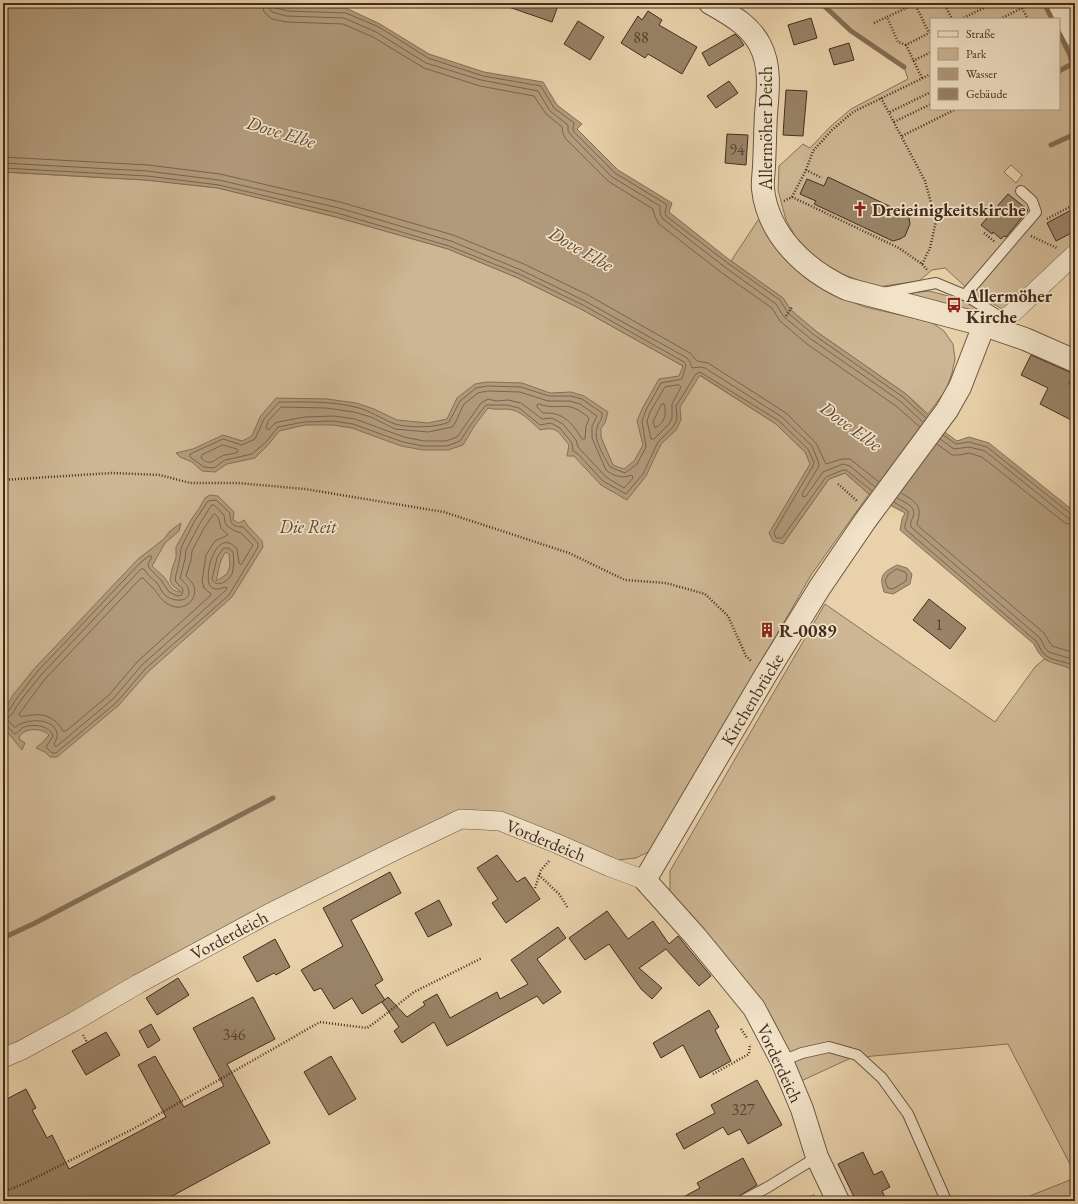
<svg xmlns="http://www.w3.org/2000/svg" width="1078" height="1204" viewBox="0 0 1078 1204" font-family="'EB Garamond',serif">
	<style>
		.green { fill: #cdb693; stroke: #887258; fill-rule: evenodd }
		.water { fill: #b19a7b; stroke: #856e56; fill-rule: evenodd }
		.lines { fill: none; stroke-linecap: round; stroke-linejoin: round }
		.shore { stroke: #7a644c; stroke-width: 1 }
		.stream { stroke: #856e56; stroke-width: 5 }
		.building { fill: #998367; stroke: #432d1e }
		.service-casing { stroke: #6c5641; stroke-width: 12 }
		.minor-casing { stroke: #6c5641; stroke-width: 20 }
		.tertiary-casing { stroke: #6c5641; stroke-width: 24 }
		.path { stroke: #432d1e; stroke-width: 2.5; stroke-dasharray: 1 2; stroke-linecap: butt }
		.service { stroke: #f1e2c8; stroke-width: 10 }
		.minor { stroke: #f1e2c8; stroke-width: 19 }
		.tertiary { stroke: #f1e2c8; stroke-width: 22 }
		.labels { text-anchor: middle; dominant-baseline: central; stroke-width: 3.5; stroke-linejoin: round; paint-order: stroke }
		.number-label { font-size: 16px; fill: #584230 }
		.street-label { font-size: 18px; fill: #432d1e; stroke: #f1e2c8 }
		.poi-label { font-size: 18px; font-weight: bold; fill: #432d1e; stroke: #f1e2c8; text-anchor: start }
		.park-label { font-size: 18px; font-style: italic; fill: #5f4835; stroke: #f1e2c8 }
		.water-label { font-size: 19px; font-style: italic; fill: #5e4835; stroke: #f1e2c8 }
	</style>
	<rect width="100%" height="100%" fill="#e9d2ab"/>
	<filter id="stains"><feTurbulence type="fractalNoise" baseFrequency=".005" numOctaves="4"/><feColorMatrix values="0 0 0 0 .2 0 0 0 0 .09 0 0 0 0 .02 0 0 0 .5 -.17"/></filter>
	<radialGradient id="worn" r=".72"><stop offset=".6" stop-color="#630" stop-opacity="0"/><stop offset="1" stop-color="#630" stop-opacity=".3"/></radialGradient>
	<g class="green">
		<path d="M821 3H1052L1075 49V248L1004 310 969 290 945 268 932 270 919 281 877 287 844 275 818 260 799 243 786 220 778 190 779 166 803 144 810 148 831 126 851 109 908 79 904 67 851 31ZM931 19H1059V109H931ZM1011 165 1022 175 1016 183 1004 172Z"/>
		<path d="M3 172 146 180 218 188 336 217 448 249 518 278 581 309 699 375 776 424 805 452 811 464 783 544 829 479 845 473 869 494 811 575 654 849 636 858 618 860 460 812 3 1049Z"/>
		<path d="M760 217 772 238 801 274 829 293 865 307 931 322 944 331 953 344 955 359 952 373 946 390 928 414 906 394 817 332 790 310 783 298 731 261Z"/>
		<path d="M929 291 960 299 986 314 901 294Z"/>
		<path d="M825 604 995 722 1035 667 1044 659 1068 667 1075 672V1174L1008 1044 851 1058 799 1082 670 894V871Z"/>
		<path d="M1075 1178V1201H1017Z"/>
	</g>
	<g class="water">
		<path d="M3 3H267L288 7 346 8 380 24 429 54 484 72 543 82 557 105 582 124 577 129 618 170 672 203 669 212 731 261 783 298 791 310 817 332 906 394 946 433 957 441 969 437 989 443 1075 512V672C1057 659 1045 669 1034 644L900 530 902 519 905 513 869 494 845 473 829 479 783 544 773 541 769 533 810 464 805 452 776 424 700 375 680 407 681 420 676 430 661 444 646 476 627 500 601 485 574 456H567L569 445C558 432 558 426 540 430 530 421 521 410 507 409 500 409 495 410 488 408L475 425 463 445 448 450H423L401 446 352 428 333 425H305L279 431 269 444 255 458 227 464 215 472 202 471 192 462 180 457 176 453 193 449 223 435 242 441 252 436 260 417 276 398 327 399 356 403 374 409 397 420 428 423 447 419 457 398 475 384 487 382 522 383 550 393 571 392 584 396 608 412 605 423 601 428V437L613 465 624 469 634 461 643 445 637 421 642 409 659 379 679 376 683 366 581 309 518 278 448 249 336 217 218 188 146 180 3 172Z"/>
		<path d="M210 495 218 496 234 512 233 520 239 523 244 520 248 526 262 541 263 547 232 597 148 672 119 705 57 757H50L45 752 36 748 44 741 49 735C44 729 31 728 24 732 22 733 21 735 19 737L20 740 25 743 22 750 4 728 3 712 13 695 34 669 138 559 164 539 170 531 181 523 179 531 165 543 152 566C156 570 160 573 164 577 170 584 171 592 181 592L172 585 170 580 172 569 176 558V547L191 520 200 507 205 498ZM226 552 229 554 230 566 227 574 216 581C219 571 219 560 226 552Z"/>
		<path d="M897 565 907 568 912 574 910 584 893 594 884 592C879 575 882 573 897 565Z"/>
	</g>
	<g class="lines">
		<g class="shore">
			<path d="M262 3 264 12 272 19 287 22 343 24 373 37 424 68 480 86 534 96 546 114 562 127 563 134 566 139 608 181 653 209 655 217 659 224 722 273 772 308 780 321 807 344 896 406 920 427"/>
			<path d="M268 3 269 8 272 12 286 16 344 18 376 32 426 63 481 80 538 91 550 111 568 125V131L571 135 612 177 660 206V214L663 219 726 268 776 304 784 317 811 339 900 401 923 422"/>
			<path d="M273 3 275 8 288 11 346 13 379 27 428 58 483 76 541 86 554 108 574 123 573 129 574 132 615 173 666 204 667 205 665 212 666 216 729 264 780 300 788 313 814 335 903 397 926 418"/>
			<path d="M3 157 148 165 220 174 340 202 453 235 524 264 588 295 690 353 697 361 708 363 786 413 816 443 826 464 842 459H850L879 482"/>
			<path d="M3 163 147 171 219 180 339 208 451 241 521 270 585 301 687 358 690 362 692 368 700 367 705 368 782 417 812 446 818 461 819 466 802 494 803 497 806 496 823 472 843 464 850 466 875 487"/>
			<path d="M3 168 147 176 219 185 337 213 449 246 519 274 583 305 684 362 686 365 682 379 661 383 646 410 642 421 646 447 637 464 625 473 610 467C604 456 593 440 597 428 598 422 603 420 602 413L582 399 571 396H549L521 387 487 386 476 388 460 401 449 422C436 428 408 428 395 424 381 419 370 410 355 407 331 401 304 402 279 402L264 419 255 439 242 445 223 439 190 454V457L204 467 214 468 225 460 252 454 266 442 278 427 304 422 333 421 353 424 403 442 423 446H447L460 441 472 423 486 405H507L519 408 540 425 551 423 560 428 572 443 573 451 577 453 603 481 626 494 643 474 658 442 673 427 677 419 676 406 696 374 700 372 779 421 808 449 814 462 813 466 774 532 776 538H782L826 477 843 470H846L872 491"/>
			<path d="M679 385 681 387 672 404V418L669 424 654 439H651L647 421 650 412 665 387Z"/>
			<path d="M488 391 520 392 548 401H570L580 404 597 416 592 426V438L606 470C613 476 623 479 632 475L633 478 624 488 606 477 578 447 576 440 563 424 552 418 542 419 521 403 508 400 496 401 488 399 481 403 457 437 446 441H424L404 437 355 419 334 416 305 417 278 422 274 424 269 430 266 428 268 421 281 407 326 408 354 412 371 417 395 429 428 432 452 427 455 423 464 404 478 393Z"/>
			<path d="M539 404C552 409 560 405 571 407 578 409 583 413 588 417L589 419 586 426 585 439H582C572 423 564 412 543 413L537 407V405Z"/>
			<path d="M664 404C667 414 665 423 655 428L653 422 661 405Z"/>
			<path d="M943 435 956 444 969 442 987 447 1071 514 1075 515"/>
			<path d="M940 439 954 449 969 447 985 451 1068 518 1075 520"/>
			<path d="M937 444 952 455H959L969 453 982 457 1065 523 1075 526"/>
			<path d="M223 445 237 449 238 452C234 454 229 454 225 455 214 458 212 468 201 458L202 455Z"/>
			<path d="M901 493C909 498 921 503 919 515 919 519 917 521 917 525L1044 633 1052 646 1075 653"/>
			<path d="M897 498C904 502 917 506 913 517 911 521 910 523 911 527L1040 638 1045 648 1049 652 1075 660"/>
			<path d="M894 502 908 511C909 518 904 522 905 529L1036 641C1039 645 1040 649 1043 653 1051 662 1066 660 1075 667"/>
			<path d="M212 505H214L224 515 225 522 227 526 235 531 241 533 253 545 241 565 239 563 237 549C216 524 202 579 211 587 216 591 221 588 226 587L227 589 225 591 142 665 113 699 57 746H55L54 744C68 720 29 715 16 727H14L8 720 7 718 12 714 21 700 41 675 141 569H144C147 575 152 578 157 583 160 587 162 593 166 596 174 602 193 603 188 588 187 584 182 581 180 578L185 559 186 550 199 525Z"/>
			<path d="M215 514 218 517 221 528 228 535 215 541 206 555 202 581 204 588 211 594 210 596 138 661 109 695 66 731H63C57 719 45 713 33 715 28 715 24 717 20 716L19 714 45 679 141 578H143C146 581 149 584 152 587 159 594 161 602 172 606 185 611 198 599 194 586 192 582 189 579 186 576L191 560 192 551 204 528 213 515Z"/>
			<path d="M224 548H228L233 552C234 559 234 567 232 574 229 581 216 589 212 579L217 558Z"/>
			<path d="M897 569 905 572 907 575 906 581 893 589 888 588 885 581 888 575Z"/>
			<path d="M3 713 8 712 17 698 37 672 141 562 149 556H151L152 557 148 564 149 568 161 580 169 592 177 596 182 595 183 589 176 582 175 579 180 558 181 548 194 522 208 501 216 500 230 513C230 523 232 527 243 527L258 543V547L229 595 145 669 117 702 56 753H52L46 747 53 736C50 725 31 723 22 728 20 730 18 733 15 734L7 726 3 725"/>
		</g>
		<g class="stream">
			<path d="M821 3 851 31 904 67"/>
			<path d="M1044 3 1052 19"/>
			<path d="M1059 33 1070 55 1072 64 1075 71"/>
			<path d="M1059 71 1072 64"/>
			<path d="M1051 145 1075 134"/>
			<path d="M3 938 35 923 273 798"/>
		</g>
	</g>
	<g class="building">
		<path d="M503 3H559L552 22 503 5Z"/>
		<path d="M648 11 662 20 659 25 697 47 682 74 648 54 645 58 621 43 638 16 642 20Z"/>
		<path d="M811 18 817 38 794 45 788 25Z"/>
		<path d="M578 21 604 37 590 60 564 44Z"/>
		<path d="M735 34 739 38 744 45 709 66 702 53Z"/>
		<path d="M849 43 854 60 834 65 829 49Z"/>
		<path d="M729 81 738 93 716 108 707 96Z"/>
		<path d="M786 90 807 91 803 136 783 135Z"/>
		<path d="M727 134 748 135 746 165 725 163Z"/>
		<path d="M828 177 906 214 909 218 910 224 905 236 900 239 893 241 814 204 816 201 800 194 807 179 824 186Z"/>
		<path d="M1008 194 1028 210 1006 237 1004 236 1001 239 993 232 992 234 981 225Z"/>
		<path d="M1075 208V231L1056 241 1047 223Z"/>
		<path d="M1031 355 1074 374 1069 384 1075 387V422L1040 404 1048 388 1021 375Z"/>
		<path d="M929 599 966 628 950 649 913 620Z"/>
		<path d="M497 855 517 882 525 877 540 899 506 923 492 903 498 899 477 868Z"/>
		<path d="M390 872 401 893 351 920 383 980 375 985 385 1000 362 1014 352 998 334 1009 321 988 314 991 301 970 343 946 323 908Z"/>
		<path d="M439 900 452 925 428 937 415 913Z"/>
		<path d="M607 911 628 939 653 921 669 944 678 936 711 976 699 986 666 949 639 968 662 988 652 999 641 989 609 944 585 960 569 938Z"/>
		<path d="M558 927 566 938 537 959 561 992 543 1004 537 996 447 1046 434 1022 402 1043 394 1031 399 1027 382 1002 388 997 407 1017 425 1005 423 1002 437 994 450 1018 497 992 500 999 528 984 511 960Z"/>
		<path d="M275 939 290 967 276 975 274 973 257 982 243 957Z"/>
		<path d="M178 978 189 995 157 1015 146 998Z"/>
		<path d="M253 997 275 1039 227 1064 270 1143 163 1201H3V1101L26 1089 36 1108 32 1110 47 1138 52 1135 69 1169 166 1117 138 1065 155 1056 184 1107 224 1086 193 1028Z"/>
		<path d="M709 1010 719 1027 715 1030 731 1061 700 1078 683 1045 661 1058 653 1043Z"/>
		<path d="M151 1024 160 1040 148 1048 139 1031Z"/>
		<path d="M106 1032 120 1055 86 1075 72 1051Z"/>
		<path d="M331 1056 356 1099 329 1115 304 1072Z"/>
		<path d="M757 1080 782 1125 748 1144 740 1129 728 1135 723 1127 684 1149 676 1134 715 1113 711 1105Z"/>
		<path d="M863 1152 874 1175 882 1171 890 1187 882 1191 887 1201H856L838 1164Z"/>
		<path d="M743 1158 757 1185 739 1196 736 1201H676L700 1188 697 1183Z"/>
	</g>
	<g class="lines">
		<defs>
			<g id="service">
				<path d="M883 293 936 283 965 295 1005 320"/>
				<path d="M965 295 1036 212 1032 201 1021 191"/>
				<path d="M782 1061 802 1053 829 1047 857 1055 882 1078 908 1114 945 1198"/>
				<path d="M742 1201 768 1187 817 1157"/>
			</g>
			<g id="minor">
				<path d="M1057 3 1075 38"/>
				<path d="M1000 330 1005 320 1075 254"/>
				<path d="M3 1058 22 1050 75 1021 138 984 268 914 394 851 461 819 500 821 558 844 610 867 645 880"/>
			</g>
			<g id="tertiary">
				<path d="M710 3C729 14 750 25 760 45 771 66 768 91 766 114 765 131 765 148 764 165 764 173 762 182 763 189 768 236 807 271 847 289L984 325 1025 339 1075 361"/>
				<path d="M838 1201 817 1157 802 1109 782 1061 754 1008 696 937 645 880 765 676 820 587 865 521 947 410 960 387 984 325"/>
			</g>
		</defs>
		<use href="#service" class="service-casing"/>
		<use href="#minor" class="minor-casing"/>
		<use href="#tertiary" class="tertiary-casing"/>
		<g class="path">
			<path d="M944 3 952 19"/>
			<path d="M1019 3 1028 19"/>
			<path d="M961 19 994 3"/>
			<path d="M1000 19 1022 8"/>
			<path d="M874 23 887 17"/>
			<path d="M906 45 898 42 887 17 915 4 929 33"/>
			<path d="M913 61 931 52"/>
			<path d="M922 78 906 45 931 32"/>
			<path d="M881 98 925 181 936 221 930 248 922 264"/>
			<path d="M890 112 931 92"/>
			<path d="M894 122 931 104"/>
			<path d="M1073 127 1075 134"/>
			<path d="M902 136 956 109"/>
			<path d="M806 170 813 151 832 130 853 112 931 74"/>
			<path d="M792 197 899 248 922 264 928 271"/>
			<path d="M784 201 792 197 806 170 822 178"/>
			<path d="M1047 219 1075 204"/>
			<path d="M984 233 995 242"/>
			<path d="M1031 236 1057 248"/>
			<path d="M786 316 792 307"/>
			<path d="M3 480 112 473 160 475 190 483H238L305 489 444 512 569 553 625 580 666 583 705 594 728 616 746 656 752 662"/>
			<path d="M838 484 857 501"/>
			<path d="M539 875 559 894 568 908"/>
			<path d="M535 888 541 870 550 860"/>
			<path d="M741 1029 747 1038"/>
			<path d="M83 1035 87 1042"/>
			<path d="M713 1074 749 1054 750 1044"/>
			<path d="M3 1192 23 1184 133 1129 320 1022 367 1028 377 1021 414 992 482 958"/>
			<path d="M803 1201 814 1195"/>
		</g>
		<use href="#service" class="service"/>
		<use href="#minor" class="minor"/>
		<use href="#tertiary" class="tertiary"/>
	</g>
	<defs>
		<symbol id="church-bare" viewBox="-9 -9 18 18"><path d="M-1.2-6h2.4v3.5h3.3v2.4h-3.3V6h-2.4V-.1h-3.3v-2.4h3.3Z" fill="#8f2418" stroke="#f1e2c8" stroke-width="2.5" paint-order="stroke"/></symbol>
		<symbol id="bus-bare" viewBox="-9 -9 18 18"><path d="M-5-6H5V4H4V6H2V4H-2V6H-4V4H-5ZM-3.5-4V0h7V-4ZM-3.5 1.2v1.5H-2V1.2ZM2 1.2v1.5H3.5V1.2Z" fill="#8f2418" stroke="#f1e2c8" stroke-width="2.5" paint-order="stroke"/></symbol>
		<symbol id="building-bare" viewBox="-9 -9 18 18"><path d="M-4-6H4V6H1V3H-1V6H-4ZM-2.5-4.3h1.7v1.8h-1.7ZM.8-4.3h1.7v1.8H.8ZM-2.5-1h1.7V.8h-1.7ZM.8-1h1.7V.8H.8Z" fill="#8f2418" stroke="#f1e2c8" stroke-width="2.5" paint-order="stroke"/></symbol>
	</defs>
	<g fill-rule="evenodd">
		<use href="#church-bare" x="849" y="198" width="22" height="22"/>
		<use href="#bus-bare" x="943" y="294" width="22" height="22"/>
		<use href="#building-bare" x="756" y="619" width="22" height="22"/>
	</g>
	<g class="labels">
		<g class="number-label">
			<text x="641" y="37">88</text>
			<text x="737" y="149">94</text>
			<text x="939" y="624">1</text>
			<text x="234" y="1034">346</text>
			<text x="743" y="1109">327</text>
		</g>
		<g class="street-label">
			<text transform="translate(765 128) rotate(-90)">Allermöher Deich</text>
			<text transform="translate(752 699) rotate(-59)">Kirchenbrücke</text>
			<text transform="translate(546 840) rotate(22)">Vorderdeich</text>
			<text transform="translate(229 935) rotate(-28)">Vorderdeich</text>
			<text transform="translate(780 1063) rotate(65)">Vorderdeich</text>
		</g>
		<g class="poi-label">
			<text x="872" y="209">Dreieinigkeitskirche</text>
			<text x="966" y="295">Allermöher<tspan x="966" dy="21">Kirche</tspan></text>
			<text x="779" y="630">R-0089</text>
		</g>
		<g class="park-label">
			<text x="308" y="526">Die Reit</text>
		</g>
		<g class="water-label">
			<text transform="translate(281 132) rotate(17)">Dove Elbe</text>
			<text transform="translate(581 249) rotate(30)">Dove Elbe</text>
			<text transform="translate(851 426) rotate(36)">Dove Elbe</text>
		</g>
	</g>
	<rect width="1078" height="1204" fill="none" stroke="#e9d2ab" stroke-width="16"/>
	<rect x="4" y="4" width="1070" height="1196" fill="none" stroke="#432d1e" stroke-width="2"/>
	<rect x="8" y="8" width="1062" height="1188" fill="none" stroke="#432d1e"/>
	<rect x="930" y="18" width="130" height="92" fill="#f1e2c8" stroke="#ab9a84"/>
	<rect x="938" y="31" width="20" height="6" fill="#f1e2c8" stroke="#ab9a84"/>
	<text x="966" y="38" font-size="12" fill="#432d1e">Straße</text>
	<rect x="938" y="48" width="20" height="12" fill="#cdb693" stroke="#ab9a84"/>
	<text x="966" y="58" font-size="12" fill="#432d1e">Park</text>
	<rect x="938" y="68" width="20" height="12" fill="#b19a7b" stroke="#ab9a84"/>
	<text x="966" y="78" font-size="12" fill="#432d1e">Wasser</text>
	<rect x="938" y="88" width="20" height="12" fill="#998367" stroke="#ab9a84"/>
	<text x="966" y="98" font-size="12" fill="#432d1e">Gebäude</text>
	<rect width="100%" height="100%" filter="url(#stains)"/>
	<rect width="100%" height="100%" fill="url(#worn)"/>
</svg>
